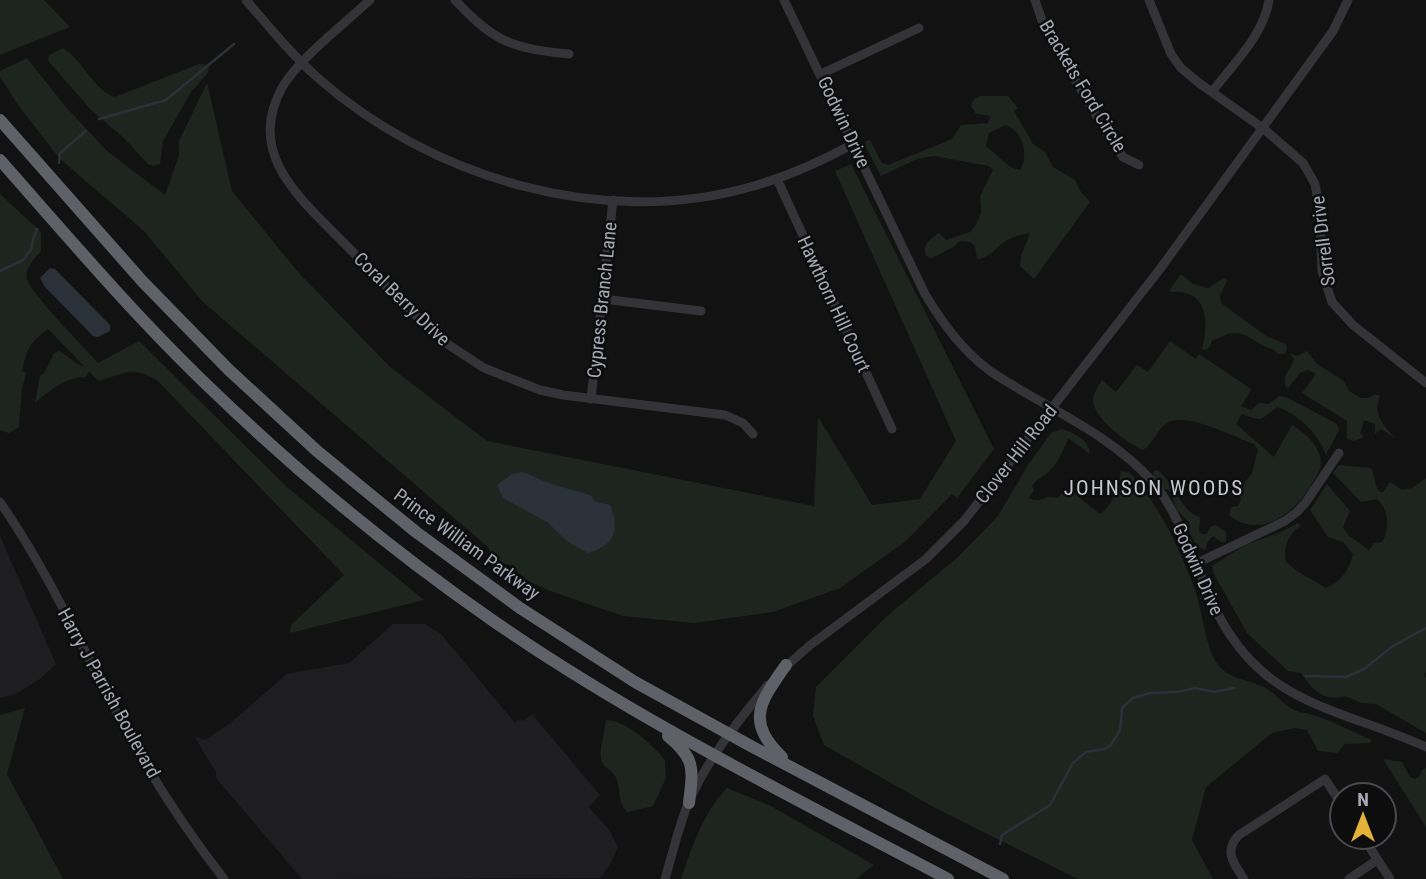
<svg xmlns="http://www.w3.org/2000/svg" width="1426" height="879" viewBox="0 0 1426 879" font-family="'Roboto Condensed',sans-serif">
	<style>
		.built { fill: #1e1e20 }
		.green { fill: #1e251f; fill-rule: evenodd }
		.water { fill: #2b3138 }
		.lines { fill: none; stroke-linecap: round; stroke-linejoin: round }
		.stream { stroke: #2b3138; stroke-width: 2.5 }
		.minor { stroke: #333338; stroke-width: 9 }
		.highway { stroke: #5f6168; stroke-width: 12 }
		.labels { text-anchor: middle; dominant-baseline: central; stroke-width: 5; stroke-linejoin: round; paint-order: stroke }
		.street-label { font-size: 19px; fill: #a4a8b3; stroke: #0d0d0e }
		.neighbourhood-label { font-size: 21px; letter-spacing: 2px; fill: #c5c7cf; stroke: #0d0d0e }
	</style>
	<rect width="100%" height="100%" fill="#121213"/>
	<g class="built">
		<path d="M0 536 56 664 40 679 16 694 0 698Z"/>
		<path d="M393 624H425L441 634 515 723 520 719 523 721 532 714 600 795 589 807 610 831 618 847 610 865 600 878 302 879 216 778V772L194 736 205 740 228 725 287 674 349 663Z"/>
	</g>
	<g class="green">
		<path d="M0 0H44L70 27 0 55Z"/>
		<path d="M63 48C83 60 93 90 115 97L199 64 209 65 208 73 191 92 163 141 160 164 153 166 148 164 124 138 91 110 50 63 48 60 49 55Z"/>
		<path d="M27 58 65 106 107 151 165 195 179 155V141L207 83 232 191 298 272 390 367 487 441 814 506 818 417 872 505 920 499 956 441 835 171 851 164 994 449 957 498 952 494 906 541 840 588 773 612 694 623 623 616 553 592 528 581 510 565 493 561 489 548 203 302 144 231 60 159 18 105 0 77V71Z"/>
		<path d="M981 96H1008L1018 108 1014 111 1033 144 1045 152 1053 167 1075 180 1081 192 1090 202 1034 279 1020 266 1021 256 1030 233C1022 234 1014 236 1007 240 997 246 989 259 977 259L975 246 970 242 960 241 953 247 932 258 926 256C922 245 930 239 939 233L946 240 970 232 976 225 981 212 980 196 993 170 989 166 934 156 917 159 881 176 866 147V141L870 140 882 163 888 165 952 139 961 125 988 123 991 116 976 114 971 106 974 99ZM1005 125C1022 129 1030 156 1020 170L1010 167 986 146 989 133Z"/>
		<path d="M0 194 41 232V251C35 258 24 269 27 279 32 295 85 348 98 363L139 341 288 488 424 600 290 633 291 625 344 575 158 381C132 365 125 374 98 381L89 371 86 377C66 377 50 390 35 403L40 376 45 372 54 353 60 351 79 365 84 366 48 329C28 345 28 346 22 371L26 373 22 389 19 427 9 433 0 430Z"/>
		<path d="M1181 274 1193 284 1208 288 1224 278 1227 280 1220 296 1221 303 1266 336 1286 344 1287 350 1284 354H1278C1273 348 1271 349 1264 346 1252 340 1243 330 1228 334 1222 336 1219 339 1212 340L1210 347 1205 350 1202 349C1207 330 1210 300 1186 293 1181 291 1175 293 1169 291Z"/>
		<path d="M1170 341 1196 359 1199 354 1248 387 1251 390 1241 406 1251 410 1259 403 1269 404 1279 396 1286 397 1337 424 1339 430 1326 455C1318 433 1300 416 1278 407 1259 419 1266 423 1242 414L1236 424 1274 457 1292 425C1305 433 1321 446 1321 463 1321 471 1314 480 1310 487 1293 514 1259 540 1229 515L1231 507 1238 506 1241 500 1238 491 1226 486 1245 482 1252 473 1258 450 1254 444C1234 437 1187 412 1169 422 1157 428 1154 443 1143 450 1128 444 1093 418 1093 400 1093 393 1099 386 1102 380L1116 392 1137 365 1148 372Z"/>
		<path d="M1307 351 1317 364 1344 381 1349 391 1361 398H1369L1375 394 1380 396C1372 415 1384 426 1396 439L1381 429 1375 434V424L1364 420 1360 434 1363 435 1362 438 1354 441 1347 439V421L1302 393 1316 374 1308 370 1301 372 1288 388 1285 386V377L1294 360 1290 353 1297 356Z"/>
		<path d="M1061 429C1075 433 1088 439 1090 454L1068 438C1064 450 1056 467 1045 475 1039 479 1037 479 1032 486L1034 490 1029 498C1036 501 1041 501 1047 497L1058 498 1069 486 1075 483 1077 496 1100 514C1114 505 1119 486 1121 471L1130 473C1159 505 1180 549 1195 590 1203 612 1205 649 1219 666 1230 679 1248 680 1262 686 1276 692 1283 706 1297 711 1302 713 1308 713 1313 715 1333 721 1352 732 1372 740L1370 743 1345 744 1337 753 1318 751 1307 730 1295 728 1272 733 1206 787 1192 840 1213 879H1078L935 808 824 745 813 716 816 687 887 616 958 557 998 516 1028 465 1051 433Z"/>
		<path d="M1339 465 1371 468C1376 477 1373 485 1380 492H1383L1390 482 1402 490 1412 488 1426 478V672L1424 674 1426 678V733L1376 704 1362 703 1345 696C1325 703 1311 689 1301 673L1288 671 1247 633 1214 574 1212 566 1247 544 1279 533 1298 523 1301 526C1288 534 1283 546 1286 562L1297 571 1326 588C1342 581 1349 570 1353 554L1343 542 1328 537 1310 510 1327 484 1350 511 1343 527 1348 535 1369 550 1374 543 1382 542C1390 529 1389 509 1377 499L1361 502 1333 473Z"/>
		<path d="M1157 470C1174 481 1182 514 1200 517L1199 530 1201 534H1207L1210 527 1216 525 1226 532V542H1221L1213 536 1208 541 1205 550 1197 547 1189 531V522L1176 509 1171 491 1162 488 1153 475 1154 471Z"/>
		<path d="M25 708 7 774 63 879H0V715Z"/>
		<path d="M606 720C628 721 651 744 665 760L666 778 653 806 628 812C616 803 622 787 615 776 611 769 603 768 601 759 599 748 605 732 606 720Z"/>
		<path d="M1383 759 1402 762 1410 777 1415 779 1419 777 1422 770 1426 768V827Z"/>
		<path d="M727 788 769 805 874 865 856 879H681C692 847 703 813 727 788Z"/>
	</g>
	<g class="water">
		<path d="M50 268 55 269 110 325V331L98 337 93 336 45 287 40 278Z"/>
		<path d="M522 472C531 474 539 480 549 483 564 488 578 491 592 496L594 501 610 505C620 529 616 545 588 553L567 541 547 522 503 498 497 485 512 474Z"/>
	</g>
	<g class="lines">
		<g class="stream">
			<path d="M99 119 166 100 234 44"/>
			<path d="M59 163 60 153 86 131"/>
			<path d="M0 271 23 260 32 248V243L37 229"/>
			<path d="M1306 676 1346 677 1364 669 1393 646 1426 628"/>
			<path d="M1000 844 1002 835 1050 805 1073 763 1086 752 1105 749 1111 745 1120 730 1122 708 1133 698 1150 693 1177 692 1195 688 1214 692 1234 688"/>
		</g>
		<g class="minor">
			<path d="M246 0C269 27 292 55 318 78 431 178 603 229 750 187 787 177 820 162 853 144"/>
			<path d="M370 0C346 22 299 59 283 86 244 154 301 199 345 244 373 273 402 302 431 330L449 345 484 368 540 390 563 395 725 415 743 423 753 434"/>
			<path d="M455 0C495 43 512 48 569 54"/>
			<path d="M784 0 925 294C943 324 962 350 990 371 1044 407 1108 432 1152 481 1179 512 1196 567 1213 604 1260 706 1336 706 1426 747"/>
			<path d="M1035 0 1045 29 1103 127 1123 157 1139 165"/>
			<path d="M1149 0 1171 54 1181 68 1199 83 1264 129 1303 163 1315 184 1320 212 1322 271 1332 302 1353 325 1426 383"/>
			<path d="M821 74 919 28"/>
			<path d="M1212 92C1232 65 1264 35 1269 0"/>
			<path d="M777 179 892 429"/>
			<path d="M603 299 701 311"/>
			<path d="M591 399 613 200"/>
			<path d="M0 502C47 570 81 645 119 717 149 773 185 829 224 879"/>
			<path d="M1195 564 1285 521 1297 512 1306 502 1339 453"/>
			<path d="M782 670 809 646 926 559 964 521 1160 269 1333 31 1348 0"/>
			<path d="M1363 837 1390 879"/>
			<path d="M665 879C672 855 678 830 687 806 706 761 737 722 768 685"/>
			<path d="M1244 879C1234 864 1223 851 1239 835L1325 779 1342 805"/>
			<path d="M1349 879 1377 860"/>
		</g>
		<g class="highway">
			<path d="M0 120 143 282 229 370 317 451 416 532 520 608 635 682 749 745 1003 879"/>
			<path d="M0 160C68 237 134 315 208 386 296 471 391 550 492 620 636 720 793 797 948 879"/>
			<path d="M668 736C696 759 693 769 689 803"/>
			<path d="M782 757C745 721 760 702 786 665"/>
		</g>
	</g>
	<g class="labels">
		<g class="street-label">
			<text transform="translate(1083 86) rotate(59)">Brackets Ford Circle</text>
			<text transform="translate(844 122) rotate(65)">Godwin Drive</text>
			<text transform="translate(1323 241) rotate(-97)">Sorrell Drive</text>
			<text transform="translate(402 299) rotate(44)">Coral Berry Drive</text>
			<text transform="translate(602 300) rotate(-84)">Cypress Branch Lane</text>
			<text transform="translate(834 304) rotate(65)">Hawthorn Hill Court</text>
			<text transform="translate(1016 454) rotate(-52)">Clover Hill Road</text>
			<text transform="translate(467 544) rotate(36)">Prince William Parkway</text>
			<text transform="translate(1198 569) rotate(66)">Godwin Drive</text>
			<text transform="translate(109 693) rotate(61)">Harry J Parrish Boulevard</text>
		</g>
		<g class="neighbourhood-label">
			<text x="1154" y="488">JOHNSON WOODS</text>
		</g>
	</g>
	<g transform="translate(1363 816)"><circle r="33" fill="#0d0d0e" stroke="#494b50" stroke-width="2"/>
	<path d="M0-5L12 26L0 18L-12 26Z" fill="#e4b139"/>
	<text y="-10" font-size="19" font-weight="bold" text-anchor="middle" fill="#a4a8b3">N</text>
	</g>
</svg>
